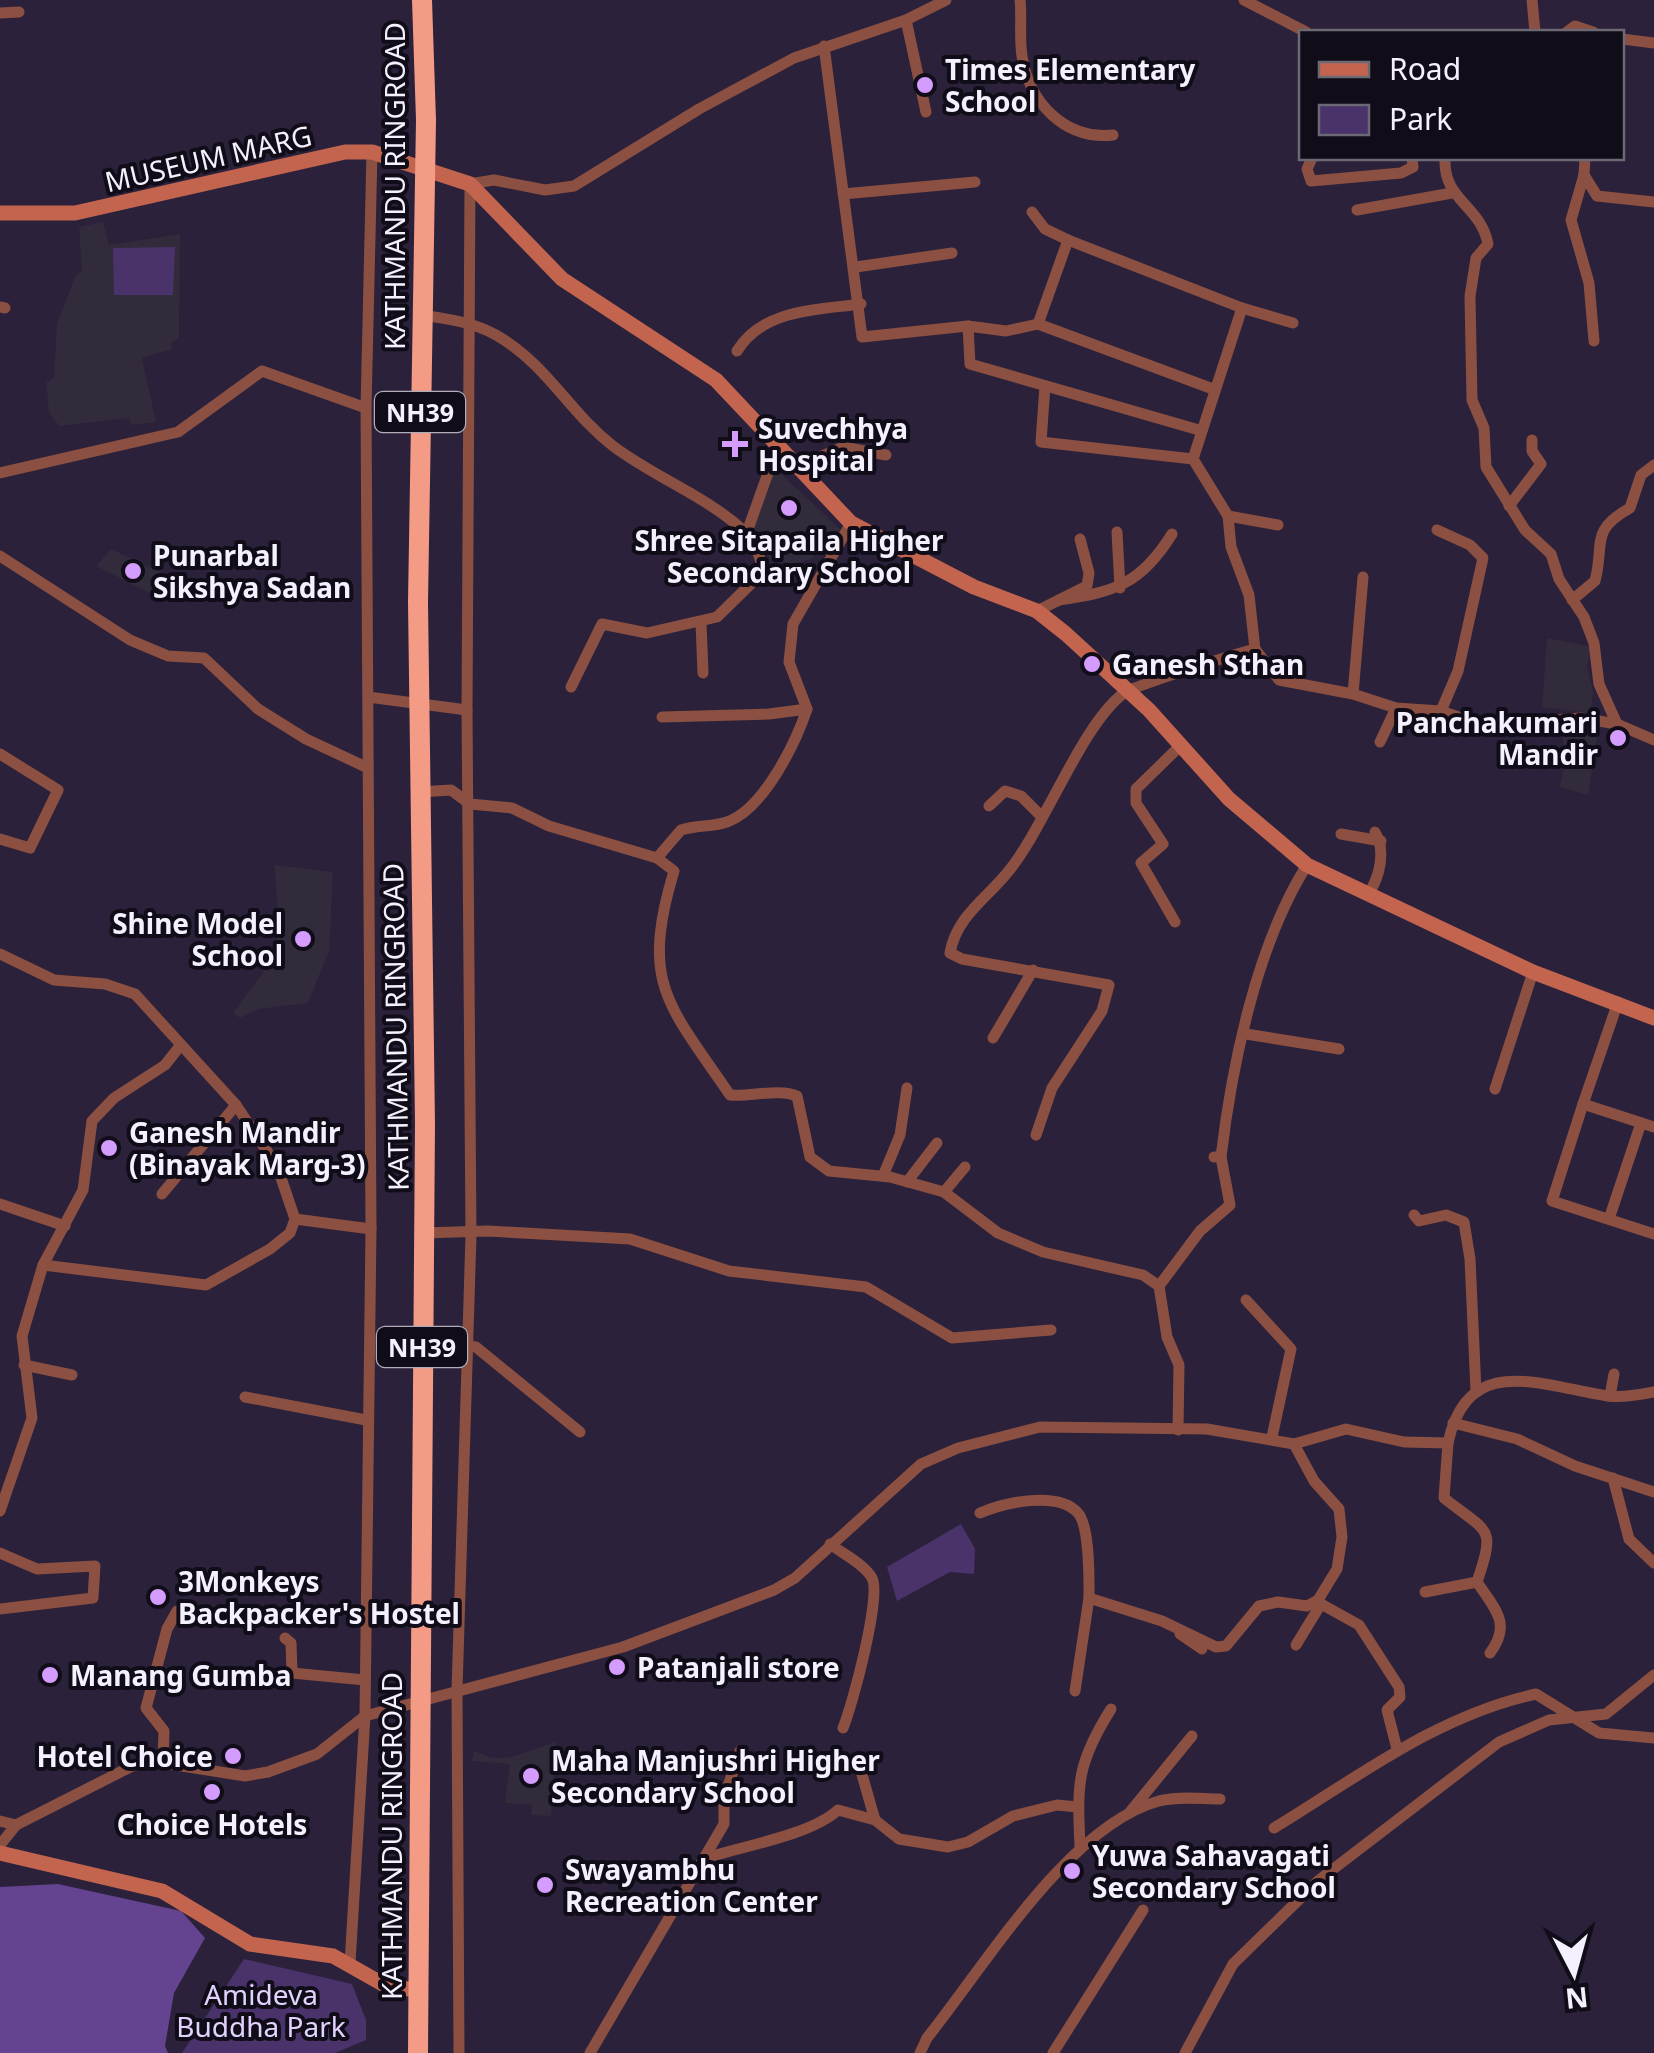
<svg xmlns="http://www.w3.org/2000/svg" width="1654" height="2053" viewBox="0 0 1654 2053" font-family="'Noto Sans',sans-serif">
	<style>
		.education { fill: #312b3b }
		.green { fill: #4a326b }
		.forest { fill: #644390 }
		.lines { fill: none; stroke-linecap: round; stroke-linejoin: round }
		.street { stroke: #8b5041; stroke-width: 11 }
		.secondary { stroke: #c3654e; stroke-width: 15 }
		.highway { stroke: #f39b85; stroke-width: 20 }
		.poi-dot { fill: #d39cfd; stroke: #110d18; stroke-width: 4 }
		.labels { text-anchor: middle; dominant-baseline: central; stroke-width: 8; stroke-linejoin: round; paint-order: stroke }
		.shield { fill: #110d18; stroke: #b1acb9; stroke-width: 2.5 }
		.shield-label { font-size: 25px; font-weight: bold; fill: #f5f0fe }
		.poi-label { font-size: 28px; font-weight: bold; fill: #f5f0fe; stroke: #110d18; text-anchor: start }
		.street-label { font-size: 28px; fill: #f5f0fe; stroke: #110d18 }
		.park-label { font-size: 28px; fill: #e2d2fe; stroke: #110d18 }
	</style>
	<rect width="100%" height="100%" fill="#2b213a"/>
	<g class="education">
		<path d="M103 222 109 245 180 234 179 338 171 343 172 349 142 358 156 422 131 425 129 418 59 426 49 412 46 383 54 377 57 323 76 275 82 271 79 227Z"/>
		<path d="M778 471 842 531 811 559 792 565 770 558 749 530 770 474Z"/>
		<path d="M111 549 164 574 153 595 96 566Z"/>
		<path d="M1547 638 1592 647 1587 667 1593 691 1591 713 1542 707Z"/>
		<path d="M1563 731 1598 733 1588 795 1560 787 1568 750 1563 746Z"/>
		<path d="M274 865 333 872 329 951 308 1003 258 1009 240 1018 233 1013 264 971 280 927Z"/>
		<path d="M556 1742 551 1816 531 1815 532 1805 505 1803 510 1764 472 1761 474 1751 492 1758H508Z"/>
	</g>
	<g class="green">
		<path d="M175 247 173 295H114L113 248Z"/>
		<path d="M961 1524 975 1549 974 1574 950 1572 897 1601 887 1567Z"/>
		<path d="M244 1959 352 1984 366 2020V2040L335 2053H182Z"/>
	</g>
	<path class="forest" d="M58 1884 181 1911 205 1938 174 1993 165 2046 168 2053H0V1887Z"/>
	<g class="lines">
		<g class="street">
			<path d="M1020 0C1022 18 1019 37 1022 56 1029 102 1064 140 1113 135"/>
			<path d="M1244 0 1306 32"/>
			<path d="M1532 0 1535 32"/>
			<path d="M0 13 19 12"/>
			<path d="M906 20 926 112"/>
			<path d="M1567 32 1575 26 1593 32"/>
			<path d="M1622 39 1654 43"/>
			<path d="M824 46 862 337 968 326 1006 331 1038 324 1213 389"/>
			<path d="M1312 158 1307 169 1311 181 1401 173 1413 167 1412 158"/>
			<path d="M1445 158C1443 201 1480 204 1488 244L1476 258 1470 296 1472 400 1484 428 1486 467 1525 530 1551 554 1559 579 1584 617 1594 643 1599 684 1617 724"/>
			<path d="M1585 158 1584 175 1597 196 1654 202"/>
			<path d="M1584 175 1571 220 1589 283 1594 341"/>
			<path d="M843 194 975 182"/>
			<path d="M1357 210 1452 193"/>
			<path d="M1032 212 1045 229 1068 240 1242 308 1293 323"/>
			<path d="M856 267 952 253"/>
			<path d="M0 307 5 308"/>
			<path d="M1242 308 1193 459 1228 516 1231 547 1249 595 1255 649 1279 680 1353 694 1396 708 1441 711 1482 725 1581 718 1617 724 1654 740"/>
			<path d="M422 315C447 319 473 322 496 335 548 365 567 410 613 446 654 477 704 495 743 530 755 540 759 556 764 571L717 617 647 633 602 624 571 687"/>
			<path d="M1038 324 1068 240"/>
			<path d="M968 326 970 364 1199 430"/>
			<path d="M737 351C763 309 817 310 861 304"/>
			<path d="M1045 386 1041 442 1193 459"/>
			<path d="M796 467 843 447 886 455"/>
			<path d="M0 473 178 432 262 371 366 408"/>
			<path d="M1509 506 1541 464 1532 451V440"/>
			<path d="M1228 516 1278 525"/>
			<path d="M1437 530 1470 545 1483 558 1458 671 1441 711"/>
			<path d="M747 532 778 445"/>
			<path d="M1117 532 1120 588"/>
			<path d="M0 556 130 640 168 656 204 658 258 709 306 739 368 768"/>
			<path d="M1059 600C1115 592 1141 584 1172 534"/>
			<path d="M1572 600 1595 581C1605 543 1589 531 1630 508L1641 475 1654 465"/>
			<path d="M1037 611 1087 586 1089 573 1080 539"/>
			<path d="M701 623 703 673"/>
			<path d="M1353 694 1363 577"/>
			<path d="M368 697 467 710"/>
			<path d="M807 709 789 662 793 624 851 523"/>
			<path d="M1380 742 1396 708"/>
			<path d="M0 754 58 790 30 848 0 839"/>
			<path d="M419 792 451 790 470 804 512 808 549 826 657 858 674 871C640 984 668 1004 730 1095 750 1097 780 1088 797 1096L810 1157 829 1171 890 1177 944 1192 998 1233 1043 1252 1143 1275 1159 1286 1167 1337 1179 1365 1178 1430"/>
			<path d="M989 806 1005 791 1021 796 1042 817"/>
			<path d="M1341 834 1381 841"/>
			<path d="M657 858 681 830C696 825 713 827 727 822 764 809 796 742 807 709L769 714 662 717"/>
			<path d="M1369 893C1380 876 1386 850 1375 832"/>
			<path d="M1175 922 1141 863 1163 844 1136 803V789L1179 747"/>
			<path d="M0 954 54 980 105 984 135 994 236 1105 277 1166 295 1219 371 1229"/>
			<path d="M1246 1034 1339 1049"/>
			<path d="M993 1038 1033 970"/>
			<path d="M1495 1089 1533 972"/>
			<path d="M1583 1104 1618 1002"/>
			<path d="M1654 1127 1583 1104 1552 1201 1654 1234"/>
			<path d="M1036 1135 1052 1088 1102 1011 1109 985 962 959 950 953C956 917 986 899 1007 873 1045 828 1081 725 1124 693 1134 686 1238 653 1255 649"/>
			<path d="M1214 1157H1221C1232 1064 1257 944 1307 865"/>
			<path d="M883 1176 900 1135 907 1088"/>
			<path d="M907 1182 937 1143"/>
			<path d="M944 1192 965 1167"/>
			<path d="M162 1194 236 1105"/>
			<path d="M0 1204 65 1226"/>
			<path d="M1414 1215 1419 1221 1446 1215 1464 1222 1470 1259 1476 1391"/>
			<path d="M1609 1219 1641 1123"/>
			<path d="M423 1233 488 1231 630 1239 729 1271 866 1287 952 1338 1051 1330"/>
			<path d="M43 1265 206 1285 270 1249 290 1233 295 1219"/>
			<path d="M1159 1286 1200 1231 1230 1205 1221 1157"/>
			<path d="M1246 1300 1291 1349 1272 1437"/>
			<path d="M422 1339 476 1347 580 1432"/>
			<path d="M24 1365 72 1375"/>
			<path d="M1610 1396 1614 1374"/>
			<path d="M245 1397 366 1420"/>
			<path d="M1453 1423 1517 1439 1575 1466 1654 1492"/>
			<path d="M1448 1443 1444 1498C1489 1534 1496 1525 1477 1582 1495 1609 1512 1624 1490 1653"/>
			<path d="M1613 1478 1629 1539 1654 1563"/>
			<path d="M0 1511 32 1418 22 1336 43 1265 83 1190 92 1121 114 1098 165 1065 180 1046"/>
			<path d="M980 1513C1003 1503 1058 1490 1078 1513 1090 1527 1089 1579 1089 1598L1162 1621 1216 1647 1226 1646 1259 1606 1278 1602 1307 1606 1318 1600 1337 1569 1342 1537 1339 1509 1314 1481 1294 1444"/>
			<path d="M830 1544C843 1554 864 1564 872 1578 882 1595 852 1707 843 1728"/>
			<path d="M0 1553 37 1569 95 1566 93 1598 0 1609"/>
			<path d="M1425 1592 1477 1582"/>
			<path d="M1321 1604 1359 1625 1399 1687 1400 1697 1387 1710 1397 1749"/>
			<path d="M1180 1634 1202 1649"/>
			<path d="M285 1638 291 1643 292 1673 365 1680"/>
			<path d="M1296 1645 1321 1604 1318 1600"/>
			<path d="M1075 1691 1089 1598"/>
			<path d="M163 1761 164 1731 146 1708 167 1629 177 1611"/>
			<path d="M859 1764 875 1820"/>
			<path d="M1130 1812 1192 1736"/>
			<path d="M0 1821 16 1825 144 1760 245 1776 268 1772 317 1754 365 1716 623 1647 774 1590 795 1578 921 1464 958 1448 1040 1427 1207 1429 1294 1444 1346 1429 1404 1442 1448 1443C1468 1350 1544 1387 1608 1396 1623 1398 1639 1395 1654 1392"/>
			<path d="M1274 1828C1358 1777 1438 1715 1536 1694L1599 1733 1654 1738"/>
			<path d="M0 1845 16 1825"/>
			<path d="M1080 1846C1077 1783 1077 1763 1111 1709"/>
			<path d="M706 1858C743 1846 811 1835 838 1810L875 1820 899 1839 948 1847 968 1842 1013 1816 1057 1805 1078 1807"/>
			<path d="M350 1963 365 1716 371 1229 366 408 372 152"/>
			<path d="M459 2053 457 1690 471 1235 467 710 470 184 494 180 545 190 574 186 699 109 794 58 906 20 946 0"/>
			<path d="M590 2053 724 1824V1798L740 1751"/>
			<path d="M920 2053 927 2038C985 1966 1069 1825 1159 1801 1177 1796 1201 1799 1220 1799"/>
			<path d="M1053 2053 1143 1910"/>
			<path d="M1185 2053 1233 1964 1319 1880 1499 1742 1549 1720 1606 1714 1654 1675"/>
		</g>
		<g class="secondary">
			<path d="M0 213H75L345 152H372L470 184 562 279 716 380 851 523 974 587 1037 611 1066 634 1149 710 1229 799 1307 865 1533 972 1654 1018"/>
			<path d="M0 1853 162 1891 250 1944 333 1956 388 1987 419 1990"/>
		</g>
		<path class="highway" d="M418 2053 425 1124 418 602 426 120 422 0"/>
	</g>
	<g class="poi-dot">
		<circle cx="925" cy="85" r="10"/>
		<path d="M730 429h10v10h10v10h-10v10h-10v-10h-10v-10h10z"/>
		<circle cx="789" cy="508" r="10"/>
		<circle cx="133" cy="571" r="10"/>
		<circle cx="1092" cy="664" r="10"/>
		<circle cx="1618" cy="738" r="10"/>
		<circle cx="303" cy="939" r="10"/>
		<circle cx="109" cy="1148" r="10"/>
		<circle cx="158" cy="1597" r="10"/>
		<circle cx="617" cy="1667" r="10"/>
		<circle cx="50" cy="1675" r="10"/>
		<circle cx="233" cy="1756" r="10"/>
		<circle cx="531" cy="1776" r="10"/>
		<circle cx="212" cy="1792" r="10"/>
		<circle cx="1072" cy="1871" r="10"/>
		<circle cx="545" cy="1885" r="10"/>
	</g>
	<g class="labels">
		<g class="shield">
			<rect x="375" y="392" width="90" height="40" rx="8"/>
			<rect x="377" y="1327" width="90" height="40" rx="8"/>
		</g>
		<g class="shield-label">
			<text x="420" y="412">NH39</text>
			<text x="422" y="1347">NH39</text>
		</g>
		<g class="poi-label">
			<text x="945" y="69">Times Elementary<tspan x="945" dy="32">School</tspan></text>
			<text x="758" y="428">Suvechhya<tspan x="758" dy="32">Hospital</tspan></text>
			<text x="789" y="540" text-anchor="middle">Shree Sitapaila Higher<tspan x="789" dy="32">Secondary School</tspan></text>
			<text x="153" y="555">Punarbal<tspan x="153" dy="32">Sikshya Sadan</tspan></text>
			<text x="1112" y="664">Ganesh Sthan</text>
			<text x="1598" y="722" text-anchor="end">Panchakumari<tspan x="1598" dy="32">Mandir</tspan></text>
			<text x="283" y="923" text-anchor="end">Shine Model<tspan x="283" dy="32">School</tspan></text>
			<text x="129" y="1132">Ganesh Mandir<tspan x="129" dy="32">(Binayak Marg-3)</tspan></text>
			<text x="178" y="1581">3Monkeys<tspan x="178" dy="32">Backpacker's Hostel</tspan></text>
			<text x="637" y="1667">Patanjali store</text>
			<text x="70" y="1675">Manang Gumba</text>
			<text x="213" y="1756" text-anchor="end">Hotel Choice</text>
			<text x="551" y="1760">Maha Manjushri Higher<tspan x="551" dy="32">Secondary School</tspan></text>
			<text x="212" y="1824" text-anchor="middle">Choice Hotels</text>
			<text x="1092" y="1855">Yuwa Sahavagati<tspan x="1092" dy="32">Secondary School</tspan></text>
			<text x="565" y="1869">Swayambhu<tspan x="565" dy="32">Recreation Center</tspan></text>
		</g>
		<g class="street-label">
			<text transform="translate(208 158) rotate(-13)">MUSEUM MARG</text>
			<text transform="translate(394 186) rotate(-90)">KATHMANDU RINGROAD</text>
			<text transform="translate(395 1027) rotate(-91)">KATHMANDU RINGROAD</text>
			<text transform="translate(391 1836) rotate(-90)">KATHMANDU RINGROAD</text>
		</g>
		<g class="park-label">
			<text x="261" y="1994">Amideva<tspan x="261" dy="32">Buddha Park</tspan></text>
		</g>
	</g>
	<rect x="1299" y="30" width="325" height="130" fill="#110d18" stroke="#6c6874" stroke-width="2.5"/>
	<rect x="1319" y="62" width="50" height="15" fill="#c3654e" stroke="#6c6874" stroke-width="2.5"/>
	<text x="1389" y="80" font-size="30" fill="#f5f0fe">Road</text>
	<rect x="1319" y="105" width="50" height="30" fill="#4a326b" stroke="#6c6874" stroke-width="2.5"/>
	<text x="1389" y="130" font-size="30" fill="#f5f0fe">Park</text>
	<g transform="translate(1574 1973) rotate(174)" stroke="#110d18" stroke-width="8" paint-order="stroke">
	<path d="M0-8L18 38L0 25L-18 38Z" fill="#f5f0fe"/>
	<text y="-15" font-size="28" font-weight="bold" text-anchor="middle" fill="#f5f0fe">N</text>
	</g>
</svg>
